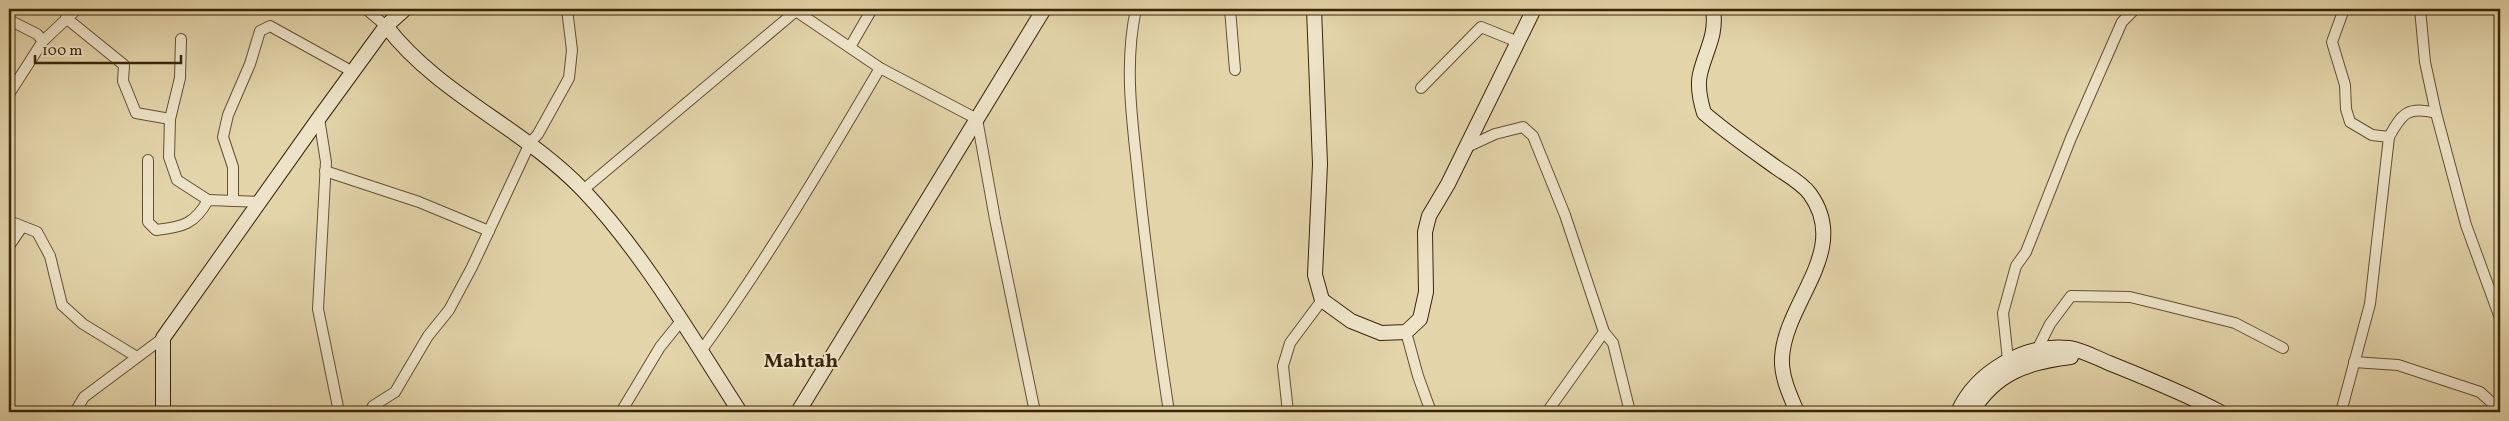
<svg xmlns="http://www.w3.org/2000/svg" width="2509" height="421" viewBox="0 0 2509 421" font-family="Vollkorn,serif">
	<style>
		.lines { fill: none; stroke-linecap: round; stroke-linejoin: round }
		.street-casing { stroke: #645130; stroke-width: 12 }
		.secondary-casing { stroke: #3a2507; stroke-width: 16 }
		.street { stroke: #ede3c8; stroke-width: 10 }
		.secondary { stroke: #ede3c8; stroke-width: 14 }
		.labels { text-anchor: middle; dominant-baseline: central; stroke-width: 4; stroke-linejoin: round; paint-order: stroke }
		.district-label { font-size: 20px; font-weight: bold; fill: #3a2507; stroke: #ede3c8 }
	</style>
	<rect width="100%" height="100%" fill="#e3d4aa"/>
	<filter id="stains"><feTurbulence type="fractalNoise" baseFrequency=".004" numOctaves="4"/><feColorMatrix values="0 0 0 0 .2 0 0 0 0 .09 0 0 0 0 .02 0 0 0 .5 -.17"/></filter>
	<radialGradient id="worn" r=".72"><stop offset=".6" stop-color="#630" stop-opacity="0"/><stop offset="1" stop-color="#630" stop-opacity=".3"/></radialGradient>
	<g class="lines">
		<defs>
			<g id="street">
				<path d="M366 9 386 26"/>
				<path d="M793 9 880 68 977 119 995 219 1035 412"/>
				<path d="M1136 9C1124 64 1132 120 1138 175 1146 254 1157 333 1169 412"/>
				<path d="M1230 9 1235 70"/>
				<path d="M2344 9 2332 42 2345 85 2346 109 2350 122 2372 135 2389 137"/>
				<path d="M2420 9 2425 62 2436 113"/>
				<path d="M66 18 124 65 123 81 136 113 170 119"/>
				<path d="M9 20 37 34 43 41"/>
				<path d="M181 39 180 78 170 119 169 157 177 180 208 200"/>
				<path d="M850 47 872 9"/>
				<path d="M1421 88 1481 27 1518 42"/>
				<path d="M9 94 43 41 77 9"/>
				<path d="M319 118 326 162 318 309 339 412"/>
				<path d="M1467 147 1495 134 1523 127 1533 136 1565 215 1604 332 1613 343 1630 412"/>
				<path d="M148 160V222L156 230C183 227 195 224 208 200L260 202"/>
				<path d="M325 171 419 202 489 231"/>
				<path d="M583 190 796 11"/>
				<path d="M233 201V167L223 137 228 115 250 64 260 31 270 26 353 72"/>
				<path d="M9 221 37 232 50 256 62 305 83 324 137 357"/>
				<path d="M9 246 22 227"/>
				<path d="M1406 332 1418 376 1431 412"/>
				<path d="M2037 350 2050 324 2071 296 2130 297 2167 306 2235 323 2283 348"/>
				<path d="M701 351C767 260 823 165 880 68"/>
				<path d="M2008 360 2003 313 2016 266 2026 252 2071 138 2122 22 2135 9"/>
				<path d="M2354 362 2398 365 2480 392 2500 410"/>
				<path d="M75 412 84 397 163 338"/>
				<path d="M370 412 373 406 395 392 428 336 449 310 472 267 530 143 538 134 569 78 572 50 567 9"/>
				<path d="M621 412 660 347 681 321"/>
				<path d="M1288 412 1283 366 1290 343 1322 300"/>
				<path d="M1547 412 1604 332"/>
				<path d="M2341 412 2370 304 2389 137C2402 113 2408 106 2436 113L2466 225 2500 318"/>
			</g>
			<g id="secondary">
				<path d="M1314 9 1320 164 1315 275 1322 300 1351 321 1381 333 1406 332 1420 319 1426 292 1425 232 1429 216 1448 184 1534 9"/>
				<path d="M1713 9C1717 36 1706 49 1700 74 1697 87 1700 100 1704 113 1727 133 1752 150 1777 168 1787 175 1802 183 1810 194 1851 251 1785 301 1782 358 1781 377 1790 395 1797 412"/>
				<path d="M386 26C439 95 524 128 583 190 644 254 692 338 740 412"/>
				<path d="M163 412V338L319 118 386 26 405 9"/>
				<path d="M798 412 1044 9"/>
				<path d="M1958 412C1976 372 2025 343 2069 348 2082 350 2097 358 2109 363 2146 378 2184 393 2220 412"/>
				<path d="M1972 412C1995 373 2028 362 2071 357"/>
			</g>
		</defs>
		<use href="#street" class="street-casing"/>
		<use href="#secondary" class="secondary-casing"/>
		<use href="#street" class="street"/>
		<use href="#secondary" class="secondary"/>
	</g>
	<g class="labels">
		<g class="district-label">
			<text x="801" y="362">Mahtah</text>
		</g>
	</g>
	<rect width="2509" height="421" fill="none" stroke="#e3d4aa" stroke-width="30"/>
	<rect x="10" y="10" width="2489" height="401" fill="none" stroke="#3a2507" stroke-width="2.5"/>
	<rect x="15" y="15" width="2479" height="391" fill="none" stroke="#3a2507"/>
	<path d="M35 55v8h146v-8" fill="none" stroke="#3a2507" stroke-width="2.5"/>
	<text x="42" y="55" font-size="15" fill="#3a2507" stroke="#ede3c8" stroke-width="4" paint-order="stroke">100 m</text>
	<rect width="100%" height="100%" filter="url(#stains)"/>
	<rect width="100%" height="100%" fill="url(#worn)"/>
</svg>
